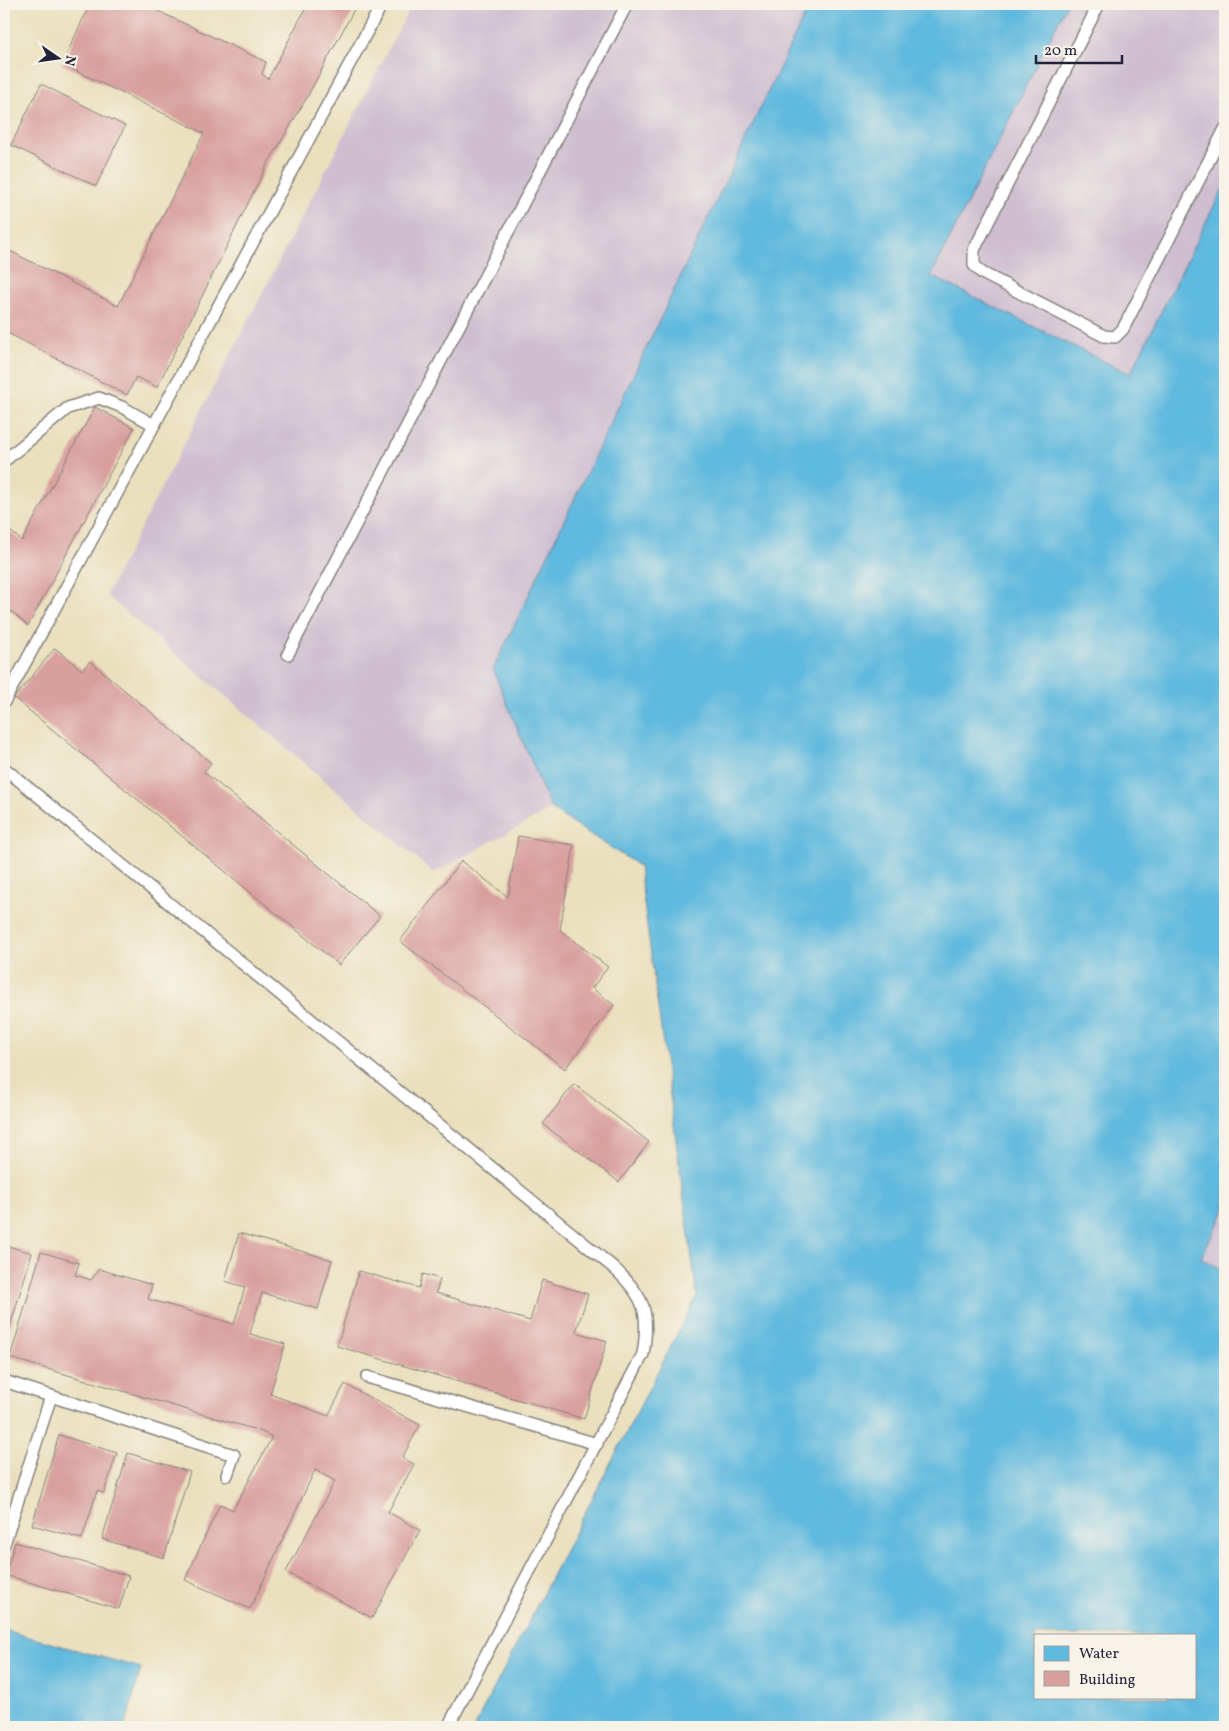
<svg xmlns="http://www.w3.org/2000/svg" width="1229" height="1731" viewBox="0 0 1229 1731" font-family="Vollkorn,serif">
	<style>
		.industrial { fill: #cebed0 }
		.water { fill: #60b9de; stroke: #416e8c; fill-rule: evenodd }
		.building { fill: #d89f9d }
		.lines { fill: none; stroke-linecap: round; stroke-linejoin: round }
		.service-casing { stroke: #86817c; stroke-width: 14 }
		.service { stroke: #fff; stroke-width: 11 }
	</style>
	<rect width="100%" height="100%" fill="#f7f3e8"/>
	<filter id="ink" filterUnits="userSpaceOnUse"><feTurbulence type="fractalNoise" baseFrequency=".02" numOctaves="2"/><feDisplacementMap in="SourceGraphic" scale="10" xChannelSelector="R" yChannelSelector="G"/><feConvolveMatrix kernelMatrix="1 2 1 2 8 2 1 2 1" color-interpolation-filters="sRGB"/></filter>
	<filter id="wash" filterUnits="userSpaceOnUse"><feTurbulence type="fractalNoise" baseFrequency=".0096" numOctaves="4" result="noise"/><feDisplacementMap in="SourceGraphic" scale="20" xChannelSelector="R" yChannelSelector="G"/><feGaussianBlur stdDeviation="1.12" result="paint"/><feColorMatrix in="noise" values="0 0 0 0 0 0 0 0 0 0 0 0 0 0 0 0 0 1.4 0 .05"/><feComposite in="paint" operator="in"/></filter>
	<g filter="url(#wash)">
		<rect width="100%" height="100%" fill="#eae0be"/>
		<g class="industrial">
			<path d="M412 4H810L493 670 551 809 434 873 106 595Z"/>
			<path d="M1067 4H1225V184L1130 374 931 276Z"/>
			<path d="M1225 1210V1271L1201 1258Z"/>
		</g>
		<g class="water">
			<path d="M810 4H1067L931 276 1130 374 1225 184V1210L1201 1258 1225 1271V1727H474L697 1296 639 866 551 809 493 670ZM1035 1635H1195V1697H1035Z"/>
			<path d="M4 1630 141 1668 125 1727H4Z"/>
		</g>
		<g id="blocks">
			<g class="building">
				<path d="M90 4H143L266 62 262 74 268 79 308 4H357L306 99 267 165 157 387 136 377 127 395 4 331V248L118 306 204 133 62 64Z"/>
				<path d="M41 84 125 126 96 186 11 145Z"/>
				<path d="M95 407 134 428 28 626 4 605V526L22 541Z"/>
				<path d="M55 648 82 670 90 661 211 763 204 772 380 916 339 965 14 698Z"/>
				<path d="M518 836 574 845 560 930 608 967 592 988 614 1005 565 1069 400 941 461 861 508 897Z"/>
				<path d="M574 1084 649 1142 619 1182 543 1124Z"/>
				<path d="M239 1233 332 1260 318 1309 262 1293 250 1334 285 1344 270 1394 328 1416 345 1384 420 1425 402 1458 414 1464 388 1512 420 1530 372 1618 286 1572 335 1481 315 1470 250 1609 185 1580 220 1504 233 1510 272 1437 260 1431 10 1358 41 1252 79 1263 75 1275 91 1280 99 1269 152 1285 148 1299 234 1324 245 1287 225 1281Z"/>
				<path d="M4 1245 32 1253 4 1347Z"/>
				<path d="M359 1271 419 1288 423 1274 440 1279 436 1293 530 1321 542 1280 588 1294 576 1332 607 1341 584 1419 337 1346Z"/>
				<path d="M4 1407 11 1410 4 1431Z"/>
				<path d="M59 1435 117 1453 104 1493 97 1491 82 1539 32 1525Z"/>
				<path d="M128 1453 190 1472 164 1558 102 1539Z"/>
				<path d="M15 1542 129 1576 119 1609 5 1575Z"/>
			</g>
		</g>
	</g>
	<g filter="url(#ink)">
		<use href="#blocks" fill-opacity="0" stroke="#86817c" stroke-width="1"/>
		<g class="lines">
			<defs>
				<g id="service">
					<path d="M1099 4 974 250V265L982 273 1104 336 1115 337 1123 329 1225 129"/>
					<path d="M4 461 68 408 99 398 122 407 154 425"/>
					<path d="M288 654 627 4"/>
					<path d="M4 702 382 4"/>
					<path d="M4 768 614 1268C645 1297 650 1312 643 1354L448 1727"/>
					<path d="M367 1377 597 1444"/>
					<path d="M4 1381 234 1455 227 1475"/>
					<path d="M4 1544 51 1396"/>
				</g>
			</defs>
			<use href="#service" class="service-casing"/>
			<use href="#service" class="service"/>
		</g>
	</g>
	<rect width="1229" height="1731" fill="none" stroke="#f7f3e8" stroke-width="20"/>
	<rect x="1034" y="1634" width="162" height="65" fill="#f7f3e8" stroke="#a29fa3"/>
	<rect x="1044" y="1646" width="25" height="15" fill="#60b9de" stroke="#a29fa3"/>
	<text x="1079" y="1658" font-size="15" fill="#22223b">Water</text>
	<rect x="1044" y="1671" width="25" height="15" fill="#d89f9d" stroke="#a29fa3"/>
	<text x="1079" y="1684" font-size="15" fill="#22223b">Building</text>
	<g transform="translate(58 58) rotate(103)" stroke="#f7f3e8" stroke-width="4" paint-order="stroke">
	<path d="M0-4L9 19L0 12L-9 19Z" fill="#22223b"/>
	<text y="-8" font-size="14" font-weight="bold" text-anchor="middle" fill="#22223b">N</text>
	</g>
	<path d="M1036 55v8h86v-8" fill="none" stroke="#22223b" stroke-width="2.5"/>
	<text x="1044" y="55" font-size="15" fill="#22223b" stroke="#f7f3e8" stroke-width="4" paint-order="stroke">20 m</text>
</svg>
